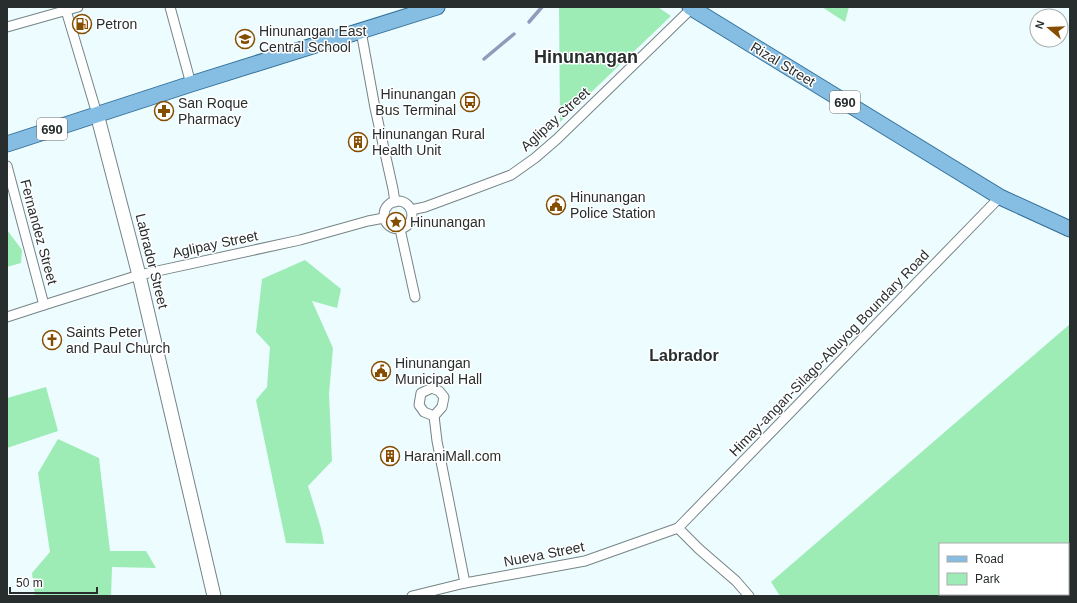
<svg xmlns="http://www.w3.org/2000/svg" width="1077" height="603" viewBox="0 0 1077 603" font-family="Helvetica,sans-serif">
	<style>
		.green { fill: #9decb6 }
		.lines { fill: none; stroke-linecap: round; stroke-linejoin: round }
		.stream { stroke: #909bbc; stroke-width: 3.5 }
		.street-casing { stroke: #768486; stroke-width: 11 }
		.secondary-casing { stroke: #768486; stroke-width: 15 }
		.primary-casing { stroke: #306e97; stroke-width: 17 }
		.street { stroke: #fff; stroke-width: 9 }
		.secondary { stroke: #fff; stroke-width: 13 }
		.primary { stroke: #86bde3; stroke-width: 15 }
		.labels { text-anchor: middle; dominant-baseline: central; stroke-width: 3; stroke-linejoin: round; paint-order: stroke }
		.shield { fill: #fff; stroke: #686c6d; stroke-width: 1 }
		.shield-label { font-size: 13px; font-weight: bold; fill: #282d2e }
		.poi-label { font-size: 14px; fill: #282d2e; stroke: #fff; text-anchor: start }
		.street-label { font-size: 14px; fill: #282d2e; stroke: #fff }
		.quarter-label { font-size: 16px; font-weight: bold; fill: #282d2e; stroke: #fff }
		.district-label { font-size: 18px; font-weight: bold; fill: #282d2e; stroke: #fff }
	</style>
	<rect width="100%" height="100%" fill="#edfcff"/>
	<g class="green">
		<path d="M559 7H658L671 16 560 122Z"/>
		<path d="M822 7H849L845 22Z"/>
		<path d="M7 230 22 250 21 263 7 267Z"/>
		<path d="M305 260 341 289 337 308 312 301 333 348 329 394 332 461 308 486 321 528 324 544 286 543 256 400 267 387 270 347 256 332 262 279Z"/>
		<path d="M1070 324V584L1068 586V544H940V594H1058L1056 596H780L771 582Z"/>
		<path d="M46 387 58 431 7 448V398Z"/>
		<path d="M58 439 99 458 110 551H146L156 568 112 567 111 596H35L32 573 50 552 38 473Z"/>
	</g>
	<g class="lines">
		<g class="stream">
			<path d="M529 22 542 7"/>
			<path d="M484 59 514 34"/>
		</g>
		<defs>
			<g id="street">
				<path d="M65 7 97 114"/>
				<path d="M170 7 191 84"/>
				<path d="M7 27 78 7"/>
				<path d="M361 31 375 108 393 189 395 202"/>
				<path d="M7 166 44 305"/>
				<circle cx="398" cy="215" r="14"/>
				<path d="M411 210 425 207 463 193 511 175 535 158 557 139 692 8"/>
				<path d="M400 229 415 297"/>
				<path d="M7 317 44 305 139 275 300 240 368 221 384 218"/>
				<path d="M432 388 439 391 444 397 442 407 434 416 424 412 419 405 421 393Z"/>
				<path d="M434 416 437 441 465 583"/>
				<path d="M678 528 699 549 736 581 749 596"/>
				<path d="M412 596 465 583 585 561 678 528 1000 197"/>
			</g>
			<path id="secondary" d="M97 114 139 275 214 596"/>
			<g id="primary">
				<path d="M690 7 1000 197 1070 229"/>
				<path d="M7 144 191 84 437 7"/>
			</g>
		</defs>
		<use href="#street" class="street-casing"/>
		<use href="#secondary" class="secondary-casing"/>
		<use href="#primary" class="primary-casing"/>
		<use href="#street" class="street"/>
		<use href="#secondary" class="secondary"/>
		<use href="#primary" class="primary"/>
	</g>
	<defs>
		<symbol id="fuel-ring" viewBox="-11 -11 22 22"><circle r="9.5" fill="#fff" stroke="#854d00" stroke-width="1.5"/><path d="M-5.5-6h7V0h2V4h1.3V-2.5L3-4.5l.8-.8L6-3V5H2.5V1h-1V6h-7ZM-4.2-4.7v3.2H.2V-4.7Z" fill="#854d00"/></symbol>
		<symbol id="school-ring" viewBox="-11 -11 22 22"><circle r="9.5" fill="#fff" stroke="#854d00" stroke-width="1.5"/><path d="M0-5L7-2L0 1L-7-2ZM-4 1L0 2.5L4 1V4Q0 6-4 4Z" fill="#854d00"/></symbol>
		<symbol id="bus-ring" viewBox="-11 -11 22 22"><circle r="9.5" fill="#fff" stroke="#854d00" stroke-width="1.5"/><path d="M-5-6H5V4H4V6H2V4H-2V6H-4V4H-5ZM-3.5-4V0h7V-4ZM-3.5 1.2v1.5H-2V1.2ZM2 1.2v1.5H3.5V1.2Z" fill="#854d00"/></symbol>
		<symbol id="pharmacy-ring" viewBox="-11 -11 22 22"><circle r="9.5" fill="#fff" stroke="#854d00" stroke-width="1.5"/><path d="M-2-6h4v4h4v4h-4v4h-4v-4h-4v-4h4Z" fill="#854d00"/></symbol>
		<symbol id="building-ring" viewBox="-11 -11 22 22"><circle r="9.5" fill="#fff" stroke="#854d00" stroke-width="1.5"/><path d="M-4-6H4V6H1V3H-1V6H-4ZM-2.5-4.3h1.7v1.8h-1.7ZM.8-4.3h1.7v1.8H.8ZM-2.5-1h1.7V.8h-1.7ZM.8-1h1.7V.8H.8Z" fill="#854d00"/></symbol>
		<symbol id="civic-ring" viewBox="-11 -11 22 22"><circle r="9.5" fill="#fff" stroke="#854d00" stroke-width="1.5"/><path d="M-.6-6.5H3V-4.5H.6V-3L4-1V1h2V6H-6V1h2V-1L-.6-3ZM-1.2 2.5V6h2.4V2.5Z" fill="#854d00"/></symbol>
		<symbol id="sight-ring" viewBox="-11 -11 22 22"><circle r="9.5" fill="#fff" stroke="#854d00" stroke-width="1.5"/><path d="M0-6L1.8-2.2L6-1.7L2.9 1.2L3.7 5.4L0 3.3L-3.7 5.4L-2.9 1.2L-6-1.7L-1.8-2.2Z" fill="#854d00"/></symbol>
		<symbol id="church-ring" viewBox="-11 -11 22 22"><circle r="9.5" fill="#fff" stroke="#854d00" stroke-width="1.5"/><path d="M-1.2-6h2.4v3.5h3.3v2.4h-3.3V6h-2.4V-.1h-3.3v-2.4h3.3Z" fill="#854d00"/></symbol>
	</defs>
	<g fill-rule="evenodd">
		<use href="#fuel-ring" x="71" y="13" width="22" height="22"/>
		<use href="#school-ring" x="234" y="28" width="22" height="22"/>
		<use href="#bus-ring" x="459" y="91" width="22" height="22"/>
		<use href="#pharmacy-ring" x="153" y="100" width="22" height="22"/>
		<use href="#building-ring" x="347" y="131" width="22" height="22"/>
		<use href="#civic-ring" x="545" y="194" width="22" height="22"/>
		<use href="#sight-ring" x="385" y="211" width="22" height="22"/>
		<use href="#church-ring" x="41" y="329" width="22" height="22"/>
		<use href="#civic-ring" x="370" y="360" width="22" height="22"/>
		<use href="#building-ring" x="379" y="445" width="22" height="22"/>
	</g>
	<g class="labels">
		<g class="shield">
			<rect x="830" y="91" width="30" height="22" rx="3"/>
			<rect x="37" y="118" width="30" height="22" rx="3"/>
		</g>
		<g class="shield-label">
			<text x="845" y="102">690</text>
			<text x="52" y="129">690</text>
		</g>
		<g class="poi-label">
			<text x="96" y="24">Petron</text>
			<text x="259" y="31">Hinunangan East<tspan x="259" dy="16">Central School</tspan></text>
			<text x="456" y="94" text-anchor="end">Hinunangan<tspan x="456" dy="16">Bus Terminal</tspan></text>
			<text x="178" y="103">San Roque<tspan x="178" dy="16">Pharmacy</tspan></text>
			<text x="372" y="134">Hinunangan Rural<tspan x="372" dy="16">Health Unit</tspan></text>
			<text x="570" y="197">Hinunangan<tspan x="570" dy="16">Police Station</tspan></text>
			<text x="410" y="222">Hinunangan</text>
			<text x="66" y="332">Saints Peter<tspan x="66" dy="16">and Paul Church</tspan></text>
			<text x="395" y="363">Hinunangan<tspan x="395" dy="16">Municipal Hall</tspan></text>
			<text x="404" y="456">HaraniMall.com</text>
		</g>
		<g class="street-label">
			<text transform="translate(783 64) rotate(31)">Rizal Street</text>
			<text transform="translate(555 119) rotate(-42)">Aglipay Street</text>
			<text transform="translate(39 232) rotate(75)">Fernandez Street</text>
			<text transform="translate(215 244) rotate(-12)">Aglipay Street</text>
			<text transform="translate(152 261) rotate(76)">Labrador Street</text>
			<text transform="translate(829 353) rotate(-46)">Himay-angan-Silago-Abuyog Boundary Road</text>
			<text transform="translate(544 554) rotate(-11)">Nueva Street</text>
		</g>
		<g class="quarter-label">
			<text x="684" y="355">Labrador</text>
		</g>
		<g class="district-label">
			<text x="586" y="57">Hinunangan</text>
		</g>
	</g>
	<rect width="1077" height="603" fill="none" stroke="#282d2e" stroke-width="16"/>
	<rect x="939" y="543" width="130" height="52" fill="#ffffff" stroke="#a9abab"/>
	<rect x="947" y="556" width="20" height="6" fill="#86bde3" stroke="#a9abab"/>
	<text x="975" y="563" font-size="12" fill="#282d2e">Road</text>
	<rect x="947" y="573" width="20" height="12" fill="#9decb6" stroke="#a9abab"/>
	<text x="975" y="583" font-size="12" fill="#282d2e">Park</text>
	<g transform="translate(1049 28) rotate(289)"><circle r="19" fill="#ffffff" stroke="#a9abab"/>
	<path d="M0-3L7 15L0 10L-7 15Z" fill="#854d00"/>
	<text y="-6" font-size="11" font-weight="bold" text-anchor="middle" fill="#282d2e">N</text>
	</g>
	<path d="M10 587v6h87v-6" fill="none" stroke="#282d2e" stroke-width="2"/>
	<text x="16" y="587" font-size="12" fill="#282d2e" stroke="#ffffff" stroke-width="3" paint-order="stroke">50 m</text>
</svg>
